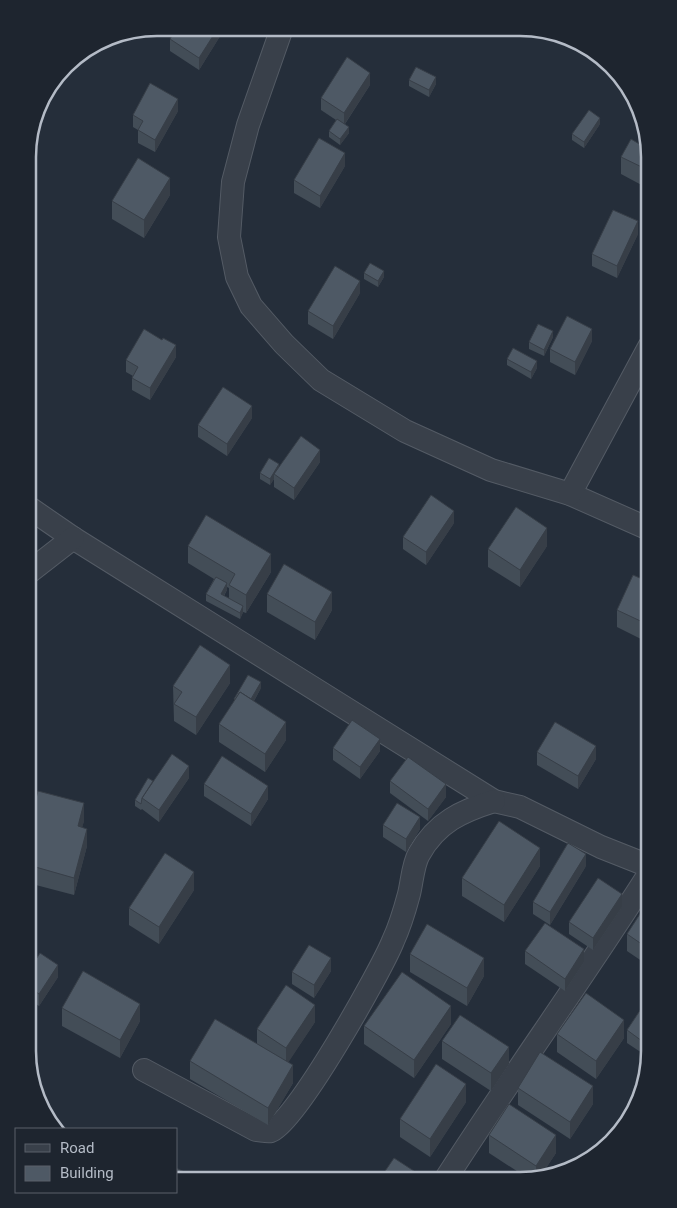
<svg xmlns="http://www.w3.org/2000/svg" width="677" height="1208" viewBox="0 0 677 1208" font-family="Roboto,sans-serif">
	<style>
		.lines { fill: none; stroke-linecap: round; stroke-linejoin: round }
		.minor-casing { stroke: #545b65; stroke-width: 24 }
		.minor { stroke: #39404a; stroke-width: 22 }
		.wall { fill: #434d57; fill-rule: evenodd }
		.shaded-wall { fill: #373e47 }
		.building { fill: #4e5965; stroke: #373e47 }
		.rim { fill: none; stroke: #b4bbc6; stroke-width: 2.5 }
	</style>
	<rect width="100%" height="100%" fill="#252e3a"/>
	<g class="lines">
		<defs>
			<g id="minor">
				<path d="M282 28 248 125 233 182 229 237 237 277 251 306 284 344 321 380 405 431 491 470 570 494 649 529"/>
				<path d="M570 494 649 347"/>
				<path d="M28 507 73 538 494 801 520 807 601 847 649 866"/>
				<path d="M28 573 73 538"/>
				<path d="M144 1070 256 1130C260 1130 267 1132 271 1131 295 1124 382 969 393 941 400 926 405 909 409 894 412 882 413 864 419 854 437 822 462 811 494 801"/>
				<path d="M445 1180C511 1077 583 978 649 874"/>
			</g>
		</defs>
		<use href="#minor" class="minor-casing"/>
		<use href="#minor" class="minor"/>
	</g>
	<g class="wall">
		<path d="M222 28V33L199 70 170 51V39Z"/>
		<path d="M409 80 436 84 429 97 409 86Z"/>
		<path d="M370 85 345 124 349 133 340 145 329 137V131L336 120 321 110V98Z"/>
		<path d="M178 111 155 152 138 143V130L133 127V115Z"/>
		<path d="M600 124 584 148 572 140V134Z"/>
		<path d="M621 157H650L649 189 621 174Z"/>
		<path d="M345 166 320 208 294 193V180Z"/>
		<path d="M170 195 144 238 112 219V201Z"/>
		<path d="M638 234 617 278 592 266V254Z"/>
		<path d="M364 273 384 277 378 287 364 279Z"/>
		<path d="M360 293 333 339 308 324V311Z"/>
		<path d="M553 337 544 356 529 349V342Z"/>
		<path d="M592 341 575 375 550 362V349Z"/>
		<path d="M176 357 150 400 132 390V378L133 376 126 372V360Z"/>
		<path d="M507 359 537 368 531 379 507 365Z"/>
		<path d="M252 418 227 456 198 437V425Z"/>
		<path d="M320 462 294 500 274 487V479L270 485 260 479V473L279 467Z"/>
		<path d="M454 523 426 565 403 549V537Z"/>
		<path d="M188 546 271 572 246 613 243 612 240 619 206 601V594L214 579 188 563ZM227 587 229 588V598L224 596 227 590Z"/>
		<path d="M547 546 520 587 488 567V549Z"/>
		<path d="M649 582V643L617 627V610Z"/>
		<path d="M267 594 332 610 315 640 267 612Z"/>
		<path d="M230 683 196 735 174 721 173 686Z"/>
		<path d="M261 688 254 701 286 740 265 772 219 742V724L234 702V699Z"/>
		<path d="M333 748 380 751 360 779 333 760Z"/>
		<path d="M537 752 596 759 578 789 537 765Z"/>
		<path d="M189 778 159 822 142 809 141 810 135 806V800L153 781Z"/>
		<path d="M390 781 446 797 428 821 390 793Z"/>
		<path d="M204 784 268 799 251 826 204 796Z"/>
		<path d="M84 821 82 827 87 846 74 895 32 884V867L28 865V829Z"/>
		<path d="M383 825 420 829 406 852 383 837Z"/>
		<path d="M540 866 504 922 462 896V878Z"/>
		<path d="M586 866 550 925 533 914V902Z"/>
		<path d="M194 890 159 944 129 925V908Z"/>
		<path d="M649 900V966L627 951V934Z"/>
		<path d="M622 907 593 950 569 934V922Z"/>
		<path d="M525 951 584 962 565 991 525 964Z"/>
		<path d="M410 954 484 976 467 1006 410 972Z"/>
		<path d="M331 971 314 998 292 984V972Z"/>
		<path d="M28 972 58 977 39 1006 28 999Z"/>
		<path d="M649 997 642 1053 627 1043V1030Z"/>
		<path d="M62 1008 140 1021 120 1058 62 1026Z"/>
		<path d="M315 1022 288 1062 293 1083 268 1125 190 1079V1061L257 1043V1029Z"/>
		<path d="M451 1024 414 1078 364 1044V1026Z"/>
		<path d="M557 1034 624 1038 596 1079 557 1052Z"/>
		<path d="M442 1041 509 1064 491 1091 442 1059Z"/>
		<path d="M518 1088 593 1104 570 1139 518 1105Z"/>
		<path d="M466 1102 430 1157 400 1137V1119Z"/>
		<path d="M489 1135 556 1153 540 1177 529 1179 489 1153Z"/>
	</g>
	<g class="shaded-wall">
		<path d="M218 28H222V33L199 70V58Z"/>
		<path d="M370 73V85L344 125V113Z"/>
		<path d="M436 77V84L429 97V90Z"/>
		<path d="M178 99V111L155 152V140Z"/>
		<path d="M600 118V124L584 148V142Z"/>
		<path d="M349 127V133L340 145V139Z"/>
		<path d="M345 153V166L320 208V196Z"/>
		<path d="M170 178V195L144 238V220Z"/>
		<path d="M638 221V234L617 278V266Z"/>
		<path d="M384 271V277L378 287V281Z"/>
		<path d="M360 281V293L333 339V326Z"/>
		<path d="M592 329V341L575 375V362Z"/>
		<path d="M553 331V337L544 356V350Z"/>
		<path d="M176 345V357L150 400V388Z"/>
		<path d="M537 361V368L531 379V372Z"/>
		<path d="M252 406V418L227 456V444Z"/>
		<path d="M320 450V462L294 500V488Z"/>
		<path d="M279 464V471L274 474V479L270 485V479Z"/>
		<path d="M454 511V523L426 565V552Z"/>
		<path d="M547 528V546L520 587V570Z"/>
		<path d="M35 540V552L28 558V545Z"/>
		<path d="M271 554V572L246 613V595Z"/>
		<path d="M227 583V590L221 600V594Z"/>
		<path d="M332 592V610L315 640V622Z"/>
		<path d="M243 606V613L240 619V613Z"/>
		<path d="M230 665V683L196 735V717Z"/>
		<path d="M261 682V688L247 713V707Z"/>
		<path d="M286 722V740L265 772V754Z"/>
		<path d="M380 739V751L360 779V767Z"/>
		<path d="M596 746V759L578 789V776Z"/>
		<path d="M189 766V778L159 822V810Z"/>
		<path d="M446 784V797L428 821V809Z"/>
		<path d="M268 786V799L251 826V814Z"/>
		<path d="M84 803V821L78 844V826Z"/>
		<path d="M420 817V829L406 852V839Z"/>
		<path d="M87 829V846L74 895V878Z"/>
		<path d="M540 848V866L504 922V905Z"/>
		<path d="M586 854V866L550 925V912Z"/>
		<path d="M194 872V890L159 944V927Z"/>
		<path d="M622 894V907L593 950V938Z"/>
		<path d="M584 949V962L565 991V979Z"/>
		<path d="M331 958V971L314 998V985Z"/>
		<path d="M484 958V976L467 1006V988Z"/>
		<path d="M58 965V977L39 1006V994Z"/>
		<path d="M140 1004V1021L120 1058V1040Z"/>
		<path d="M315 1005V1022L286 1066V1048Z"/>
		<path d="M451 1006V1024L414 1078V1060Z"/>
		<path d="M624 1020V1038L596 1079V1061Z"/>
		<path d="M649 1030V1042L642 1053V1041Z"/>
		<path d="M509 1047V1064L491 1091V1073Z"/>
		<path d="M293 1065V1083L268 1125V1108Z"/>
		<path d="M466 1084V1102L430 1157V1139Z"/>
		<path d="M593 1086V1104L570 1139V1122Z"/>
		<path d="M556 1135V1153L540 1177 536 1178V1166Z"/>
		<path d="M414 1171V1180H408Z"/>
	</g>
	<g class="building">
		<path d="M177 28H218L199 58 170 39Z"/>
		<path d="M347 57 370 73 344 113 321 98Z"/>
		<path d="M416 67 436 77 429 90 409 80Z"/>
		<path d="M150 83 178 99 155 140 138 130 143 121 133 115Z"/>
		<path d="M589 110 600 118 584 142 572 134Z"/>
		<path d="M337 119 349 127 340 139 329 131Z"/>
		<path d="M646 135 650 157V171L621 157 631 139 641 145Z"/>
		<path d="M319 138 345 153 320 196 294 180Z"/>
		<path d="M138 158 170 178 144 220 112 201Z"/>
		<path d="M613 210 638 221 617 266 592 254Z"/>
		<path d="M370 263 384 271 378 281 364 273Z"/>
		<path d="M335 266 360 281 333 326 308 311Z"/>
		<path d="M567 316 592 329 575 362 550 349Z"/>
		<path d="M538 324 553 331 544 350 529 342Z"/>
		<path d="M144 329 162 340 163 338 176 345 150 388 132 378 138 367 126 360Z"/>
		<path d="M513 348 537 361 531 372 507 359Z"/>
		<path d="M223 387 252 406 227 444 198 425Z"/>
		<path d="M301 436 320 450 294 488 274 474Z"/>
		<path d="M269 458 279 464 270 479 260 473Z"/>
		<path d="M431 495 454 511 426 552 403 537Z"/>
		<path d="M516 507 547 528 520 570 488 549Z"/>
		<path d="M206 515 271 554 246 595 229 585 235 574 188 546Z"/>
		<path d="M28 531 35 540 28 545Z"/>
		<path d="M284 564 332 592 315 622 267 594Z"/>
		<path d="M633 575 649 582V625L617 610Z"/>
		<path d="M216 577 227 583 221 594 243 606 240 613 206 594Z"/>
		<path d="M200 645 230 665 196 717 174 704 182 692 173 686Z"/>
		<path d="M248 675 261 682 251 699 240 692 235 700 234 699Z"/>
		<path d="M240 692 286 722 265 754 219 724Z"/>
		<path d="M352 720 380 739 360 767 333 748Z"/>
		<path d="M555 722 596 746 578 776 537 752Z"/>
		<path d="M172 754 189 766 159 810 142 798Z"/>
		<path d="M222 756 268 786 251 814 204 784Z"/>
		<path d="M408 757 446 784 428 809 390 781Z"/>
		<path d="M148 778 153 781 142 798 141 804 135 800Z"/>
		<path d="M38 791 84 803 78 826 87 829 74 878 32 866 36 850 28 848V829Z"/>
		<path d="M397 803 420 817 406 839 383 825Z"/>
		<path d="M499 821 540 848 504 905 462 878Z"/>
		<path d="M568 843 586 854 550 912 533 902Z"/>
		<path d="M165 853 194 872 159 927 129 908Z"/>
		<path d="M598 878 622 894 593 938 569 922Z"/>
		<path d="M649 900V949L627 934Z"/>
		<path d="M545 923 584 949 565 979 525 951Z"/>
		<path d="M427 924 484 958 467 988 410 954Z"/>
		<path d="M309 945 331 958 314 985 292 972Z"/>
		<path d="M40 953 58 965 39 994 28 986V972Z"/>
		<path d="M83 971 140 1004 120 1040 62 1008Z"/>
		<path d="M402 972 451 1006 414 1060 364 1026Z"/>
		<path d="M286 985 315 1005 286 1048 257 1029Z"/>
		<path d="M586 993 624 1020 596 1061 557 1034Z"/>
		<path d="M649 997V1030L642 1041 627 1030Z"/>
		<path d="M460 1015 509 1047 491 1073 442 1041Z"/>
		<path d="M215 1019 293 1065 268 1108 190 1061Z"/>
		<path d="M540 1052 593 1086 570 1122 518 1088Z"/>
		<path d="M436 1064 466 1084 430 1139 400 1119Z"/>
		<path d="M509 1104 556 1135 536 1166 489 1135Z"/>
		<path d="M394 1158 414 1171 408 1180H379Z"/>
		<path d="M176 1168 193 1176 191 1180 176 1179Z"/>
		<path d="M265 1173 275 1180H260Z"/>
	</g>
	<path d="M0 0H677V1208H0ZM157 36H520A121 121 0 0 1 641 157V1051A121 121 0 0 1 520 1172H157A121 121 0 0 1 36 1051V157A121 121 0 0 1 157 36Z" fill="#1e252f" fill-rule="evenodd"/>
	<path class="rim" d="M157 36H520A121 121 0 0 1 641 157V1051A121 121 0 0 1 520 1172H157A121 121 0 0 1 36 1051V157A121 121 0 0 1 157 36Z"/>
	<rect x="15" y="1128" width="162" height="65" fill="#1e252f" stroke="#5a616b"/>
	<rect x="25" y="1144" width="25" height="8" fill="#39404a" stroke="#5a616b"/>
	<text x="60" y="1153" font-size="15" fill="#b4bbc6">Road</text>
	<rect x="25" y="1166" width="25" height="15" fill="#4e5965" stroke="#5a616b"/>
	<text x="60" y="1178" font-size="15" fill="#b4bbc6">Building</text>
</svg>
